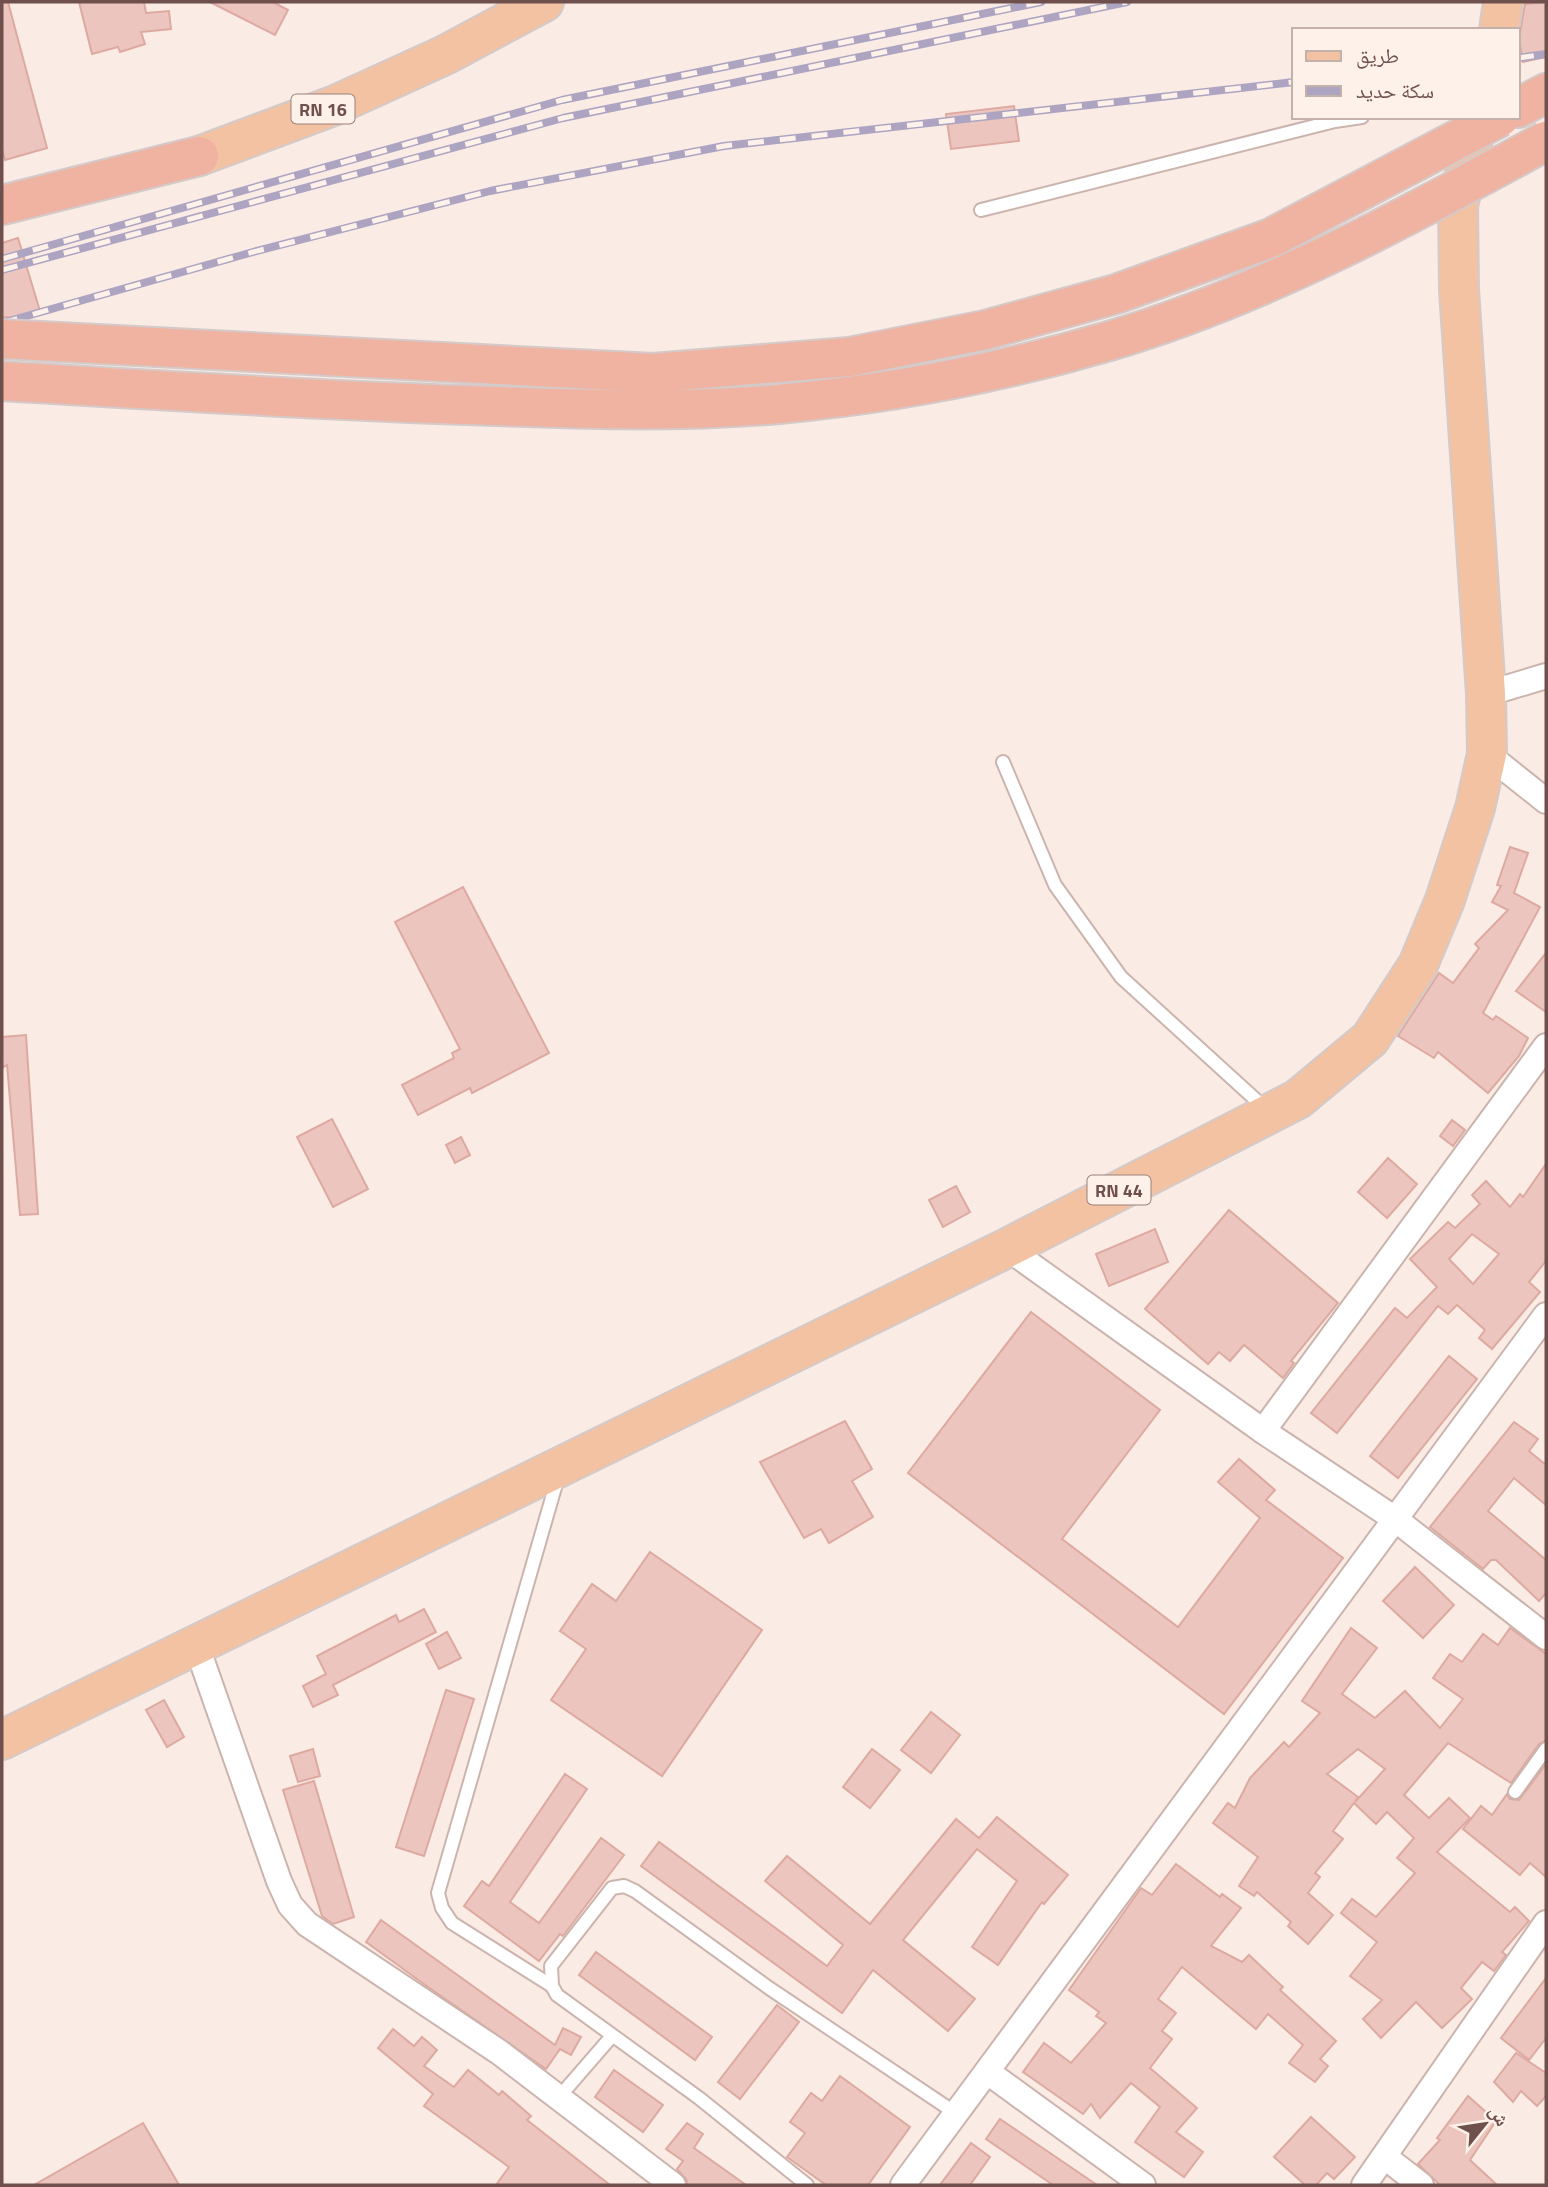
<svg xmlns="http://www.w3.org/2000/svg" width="1548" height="2187" viewBox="0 0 1548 2187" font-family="'Titillium Web','Noto Naskh Arabic',sans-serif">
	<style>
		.building { fill: #ecc6be; stroke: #dda9a0; stroke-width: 2; fill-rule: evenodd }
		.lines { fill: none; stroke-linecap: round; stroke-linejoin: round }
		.service-casing { stroke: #ccb4ae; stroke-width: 16 }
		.minor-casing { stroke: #ccb4ae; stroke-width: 28 }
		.primary-casing { stroke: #d4cac9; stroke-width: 42 }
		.trunk-casing { stroke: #d4cac9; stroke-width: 42 }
		.service { stroke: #fff; stroke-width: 12 }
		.minor { stroke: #fff; stroke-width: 24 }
		.primary { stroke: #f3c2a2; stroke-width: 38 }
		.trunk { stroke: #f0b2a1; stroke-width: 38 }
		.rail-casing { stroke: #ada4c2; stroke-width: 8 }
		.rail { stroke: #fdf1e9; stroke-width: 5; stroke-dasharray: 16; stroke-linecap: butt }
		.trunk-bridge-casing { stroke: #d4cac9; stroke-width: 42; stroke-linecap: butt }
		.trunk-bridge { stroke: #f0b2a1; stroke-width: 38 }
		.labels { text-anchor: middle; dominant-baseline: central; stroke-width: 5; stroke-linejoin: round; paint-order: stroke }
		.shield { fill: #fdf1e9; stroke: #9a807b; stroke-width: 2 }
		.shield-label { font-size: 18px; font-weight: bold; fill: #6f504c }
	</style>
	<rect width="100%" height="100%" fill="#faece4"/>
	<g class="building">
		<path d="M2 2H8L47 148 5 160 2 149Z"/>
		<path d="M79 2H144L146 13 169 11 171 29 141 32 145 44 120 52 118 47 92 54Z"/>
		<path d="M210 2H273L288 10 275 35Z"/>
		<path d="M1546 2V57L1523 62 1519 38 1525 4Z"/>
		<path d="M1014 106 1019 141 951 149 946 114Z"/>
		<path d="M18 238 40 311 19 318 2 317V243Z"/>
		<path d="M1510 847 1528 853 1514 893 1540 907 1483 1013 1493 1020 1496 1016 1528 1038 1519 1056 1488 1093 1438 1052 1434 1058 1398 1036 1439 973 1453 983 1479 948 1475 944 1508 910 1492 902 1501 886 1497 885Z"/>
		<path d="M463 887 549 1053 472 1093 470 1088 418 1115 402 1085 454 1058 452 1053 460 1049 395 922Z"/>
		<path d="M1546 953V1012L1516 991Z"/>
		<path d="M26 1035 38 1214 20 1215 7 1065 2 1068V1037Z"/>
		<path d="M332 1119 368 1189 333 1207 297 1137Z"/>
		<path d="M1452 1120 1465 1130 1453 1146 1440 1136Z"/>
		<path d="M461 1137 470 1155 455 1163 446 1145Z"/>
		<path d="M1388 1158 1417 1184 1387 1218 1358 1192Z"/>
		<path d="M1546 1164V1261L1529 1282 1540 1292 1492 1349 1479 1338 1485 1330 1457 1305 1448 1314 1438 1306 1337 1433 1311 1413 1395 1308 1407 1318 1437 1287 1410 1259 1448 1222 1455 1228 1480 1204 1472 1195 1486 1181 1510 1207 1520 1194 1523 1197ZM1472 1234 1499 1254 1473 1284 1449 1259Z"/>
		<path d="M956 1186 970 1212 943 1227 929 1200Z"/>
		<path d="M1229 1210 1338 1303 1291 1361 1294 1363 1283 1378 1244 1345 1230 1361 1219 1352 1208 1364 1145 1309Z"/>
		<path d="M1155 1229 1168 1262 1109 1286 1096 1254Z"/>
		<path d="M1031 1312 1160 1410 1062 1539 1178 1627 1260 1518 1218 1482 1239 1459 1275 1490 1266 1500 1343 1558 1224 1714 908 1473Z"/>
		<path d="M1449 1356 1477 1379 1398 1478 1370 1456Z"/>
		<path d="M845 1421 872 1469 852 1481 873 1517 829 1543 821 1529 804 1538 760 1462Z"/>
		<path d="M1514 1422 1538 1439 1529 1451 1546 1465V1505L1514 1478 1488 1511 1546 1560V1593L1539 1601 1496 1560H1491L1483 1569 1430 1527Z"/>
		<path d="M650 1552 762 1630 662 1776 551 1700 586 1649 560 1631 592 1584 616 1601Z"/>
		<path d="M1415 1567 1454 1605 1423 1638 1383 1601Z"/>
		<path d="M424 1609 436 1632 333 1685 338 1695 313 1707 303 1686 326 1674 317 1656 396 1615 399 1622Z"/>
		<path d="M1351 1628 1377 1648 1342 1694 1375 1718 1405 1691 1440 1728 1463 1699 1433 1678 1450 1654 1462 1662 1483 1634 1498 1645 1510 1628 1546 1654V1740L1539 1744 1511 1783 1448 1743 1404 1795 1429 1818 1449 1798 1470 1818 1437 1852 1510 1912 1515 1907 1529 1921 1502 1952 1506 1955 1494 1971 1482 1962 1461 1988 1472 1999 1442 2028 1416 2002 1381 2038 1363 2019 1382 2000 1350 1976 1377 1942 1341 1913 1352 1899 1376 1917 1415 1873 1397 1858 1414 1838 1387 1812 1376 1824 1354 1803 1333 1831 1343 1839 1315 1873 1320 1877 1308 1893 1333 1915 1308 1944 1288 1926 1291 1922 1257 1892 1254 1896 1239 1886 1258 1857 1213 1823 1228 1803 1235 1808 1250 1778 1284 1742 1289 1747 1320 1713 1302 1701ZM1358 1749 1385 1769 1355 1802 1358 1797 1327 1774Z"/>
		<path d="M447 1632 461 1658 439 1669 426 1644Z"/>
		<path d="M446 1690 474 1699 424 1856 396 1847Z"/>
		<path d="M164 1700 184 1737 167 1747 146 1710Z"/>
		<path d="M931 1712 960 1735 931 1773 901 1750Z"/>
		<path d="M313 1749 320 1776 298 1782 290 1756Z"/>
		<path d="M872 1749 900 1770 870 1808 843 1787Z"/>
		<path d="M1546 1764V1877L1530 1863 1520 1875 1463 1829 1481 1806 1492 1815 1507 1794 1510 1799 1519 1800Z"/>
		<path d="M565 1774 587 1789 510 1902 539 1923 601 1838 624 1855 563 1936 560 1934 539 1961 464 1906 482 1881 489 1886Z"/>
		<path d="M314 1781 354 1917 333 1924 322 1916 283 1790Z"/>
		<path d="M997 1817 1068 1875 1044 1904 1042 1902 998 1965 972 1947 1017 1881 977 1849 903 1940 975 1999 948 2031 873 1970 842 2013 641 1866 659 1842 827 1966 843 1945 765 1881 787 1856 870 1924 956 1819 979 1838Z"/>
		<path d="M1176 1864 1220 1897 1222 1894 1241 1908 1211 1946 1242 1962 1249 1955 1283 1987 1280 1990 1336 2041 1320 2059 1328 2066 1315 2082 1289 2063 1303 2045 1268 2014 1256 2029 1182 1967 1158 1999 1176 2013 1162 2031 1172 2039 1150 2068 1197 2108 1176 2132 1203 2152 1184 2177 1135 2142 1160 2107 1131 2083 1100 2118 1091 2104 1083 2114 1023 2072 1044 2043 1071 2063 1106 2023 1096 2016 1099 2012 1069 1990 1141 1888 1152 1895Z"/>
		<path d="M381 1920 555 2045 563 2028 581 2037 571 2055 560 2049 546 2069 428 1987 366 1942Z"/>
		<path d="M596 1952 712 2037 695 2060 579 1975Z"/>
		<path d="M1546 1978V2038L1529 2060 1501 2038Z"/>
		<path d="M777 2005 799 2022 740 2099 718 2082Z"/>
		<path d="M393 2029 414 2046 422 2037 437 2050 424 2066 454 2087 468 2070 499 2095 502 2091 531 2116 527 2120 610 2185H496L509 2167 424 2106 433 2094 378 2048Z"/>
		<path d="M1516 2053 1546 2073V2096L1537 2106 1521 2091 1513 2102 1494 2082Z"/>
		<path d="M614 2070 663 2105 643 2132 595 2097Z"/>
		<path d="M840 2076 910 2127 868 2185H826L787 2157 805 2133 790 2122 811 2093 822 2101Z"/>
		<path d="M1468 2096 1496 2121 1470 2160 1497 2185H1440L1418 2164 1440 2140 1437 2138Z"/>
		<path d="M1311 2117 1355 2157 1334 2179 1327 2173 1316 2185H1305L1274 2157Z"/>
		<path d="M1000 2119 1097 2185H1053L986 2139Z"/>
		<path d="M143 2123 179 2185H34Z"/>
		<path d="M687 2123 703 2134 694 2148 746 2185H688L686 2179 677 2169 683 2161 666 2149Z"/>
		<path d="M971 2143 990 2157 970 2185H940Z"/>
	</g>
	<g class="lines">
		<defs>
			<g id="service">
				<path d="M981 210 1335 121 1362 117"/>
				<path d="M1003 762 1055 885 1121 977 1267 1110"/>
				<path d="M1515 1792 1546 1749"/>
				<path d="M552 1986 452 1923 442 1908 438 1893 558 1477"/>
				<path d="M560 2096 612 2036"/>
				<path d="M807 2185 699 2098 557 1995 552 1986 551 1966 612 1888 624 1886 635 1891 769 1988 957 2114"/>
			</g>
			<g id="minor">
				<path d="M1486 694 1546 676"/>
				<path d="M1487 754 1546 801"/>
				<path d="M1007 1248 1263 1431 1395 1519 1546 1637"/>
				<path d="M1263 1431 1546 1046"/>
				<path d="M196 1644 279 1881 290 1905 307 1924 499 2052 673 2185"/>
				<path d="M989 2073 1143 2185"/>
				<path d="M1385 2157 1421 2185"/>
				<path d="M903 2185 1546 1315"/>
				<path d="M1364 2185 1546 1923"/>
			</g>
			<g id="primary">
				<path d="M1499 30 1503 2"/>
				<path d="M199 156 333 106 445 55 544 2"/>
				<path d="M2 1740 1007 1248 1298 1099 1370 1039 1418 965 1445 900 1475 808 1487 754 1486 694 1459 290 1458 206 1478 117"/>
			</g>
			<g id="trunk">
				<path d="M1518 108 1546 93"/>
				<path d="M2 205 199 156"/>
			</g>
		</defs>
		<use href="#service" class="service-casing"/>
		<use href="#minor" class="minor-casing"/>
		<use href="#primary" class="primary-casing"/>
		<use href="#trunk" class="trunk-casing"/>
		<use href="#service" class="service"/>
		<use href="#minor" class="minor"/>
		<use href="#primary" class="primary"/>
		<use href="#trunk" class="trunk"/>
		<defs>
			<g id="rail">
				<path d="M1518 58 1546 54"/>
				<path d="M2 259 562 100 1041 2"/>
				<path d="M2 270 563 118 1127 2"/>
				<path d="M2 323 253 252 490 191 724 146 1294 82"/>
			</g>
		</defs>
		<use href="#rail" class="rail-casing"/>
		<use href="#rail" class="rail"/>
		<defs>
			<g id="trunk-bridge">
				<path d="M2 339 653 373 849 357 985 330 1116 294 1271 238 1500 117"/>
				<path d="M2 381C157 390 311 400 466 405 570 409 675 413 779 404 889 394 1003 372 1109 341 1262 296 1407 217 1546 141"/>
			</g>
		</defs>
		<use href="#trunk-bridge" class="trunk-bridge-casing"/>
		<use href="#trunk-bridge" class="trunk-bridge"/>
	</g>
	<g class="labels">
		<g class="shield">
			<rect x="291.5" y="94.5" width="63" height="29" rx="5"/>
			<rect x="1087.5" y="1175.5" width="63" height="29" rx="5"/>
		</g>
		<g class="shield-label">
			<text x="323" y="109">RN 16</text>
			<text x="1119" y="1190">RN 44</text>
		</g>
	</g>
	<rect width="1548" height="2187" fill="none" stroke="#6f504c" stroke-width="7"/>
	<rect x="1292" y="28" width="228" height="91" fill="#fdf1e9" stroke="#c4b1aa" stroke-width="2"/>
	<rect x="1306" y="51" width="35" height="10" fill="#f3c2a2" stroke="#c4b1aa" stroke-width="2"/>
	<text x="1356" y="63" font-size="21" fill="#6f504c">طريق</text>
	<rect x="1306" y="86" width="35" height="10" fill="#ada4c2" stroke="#c4b1aa" stroke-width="2"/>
	<text x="1356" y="98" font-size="21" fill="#6f504c">سكة حديد</text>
	<g transform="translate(1485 2124) rotate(60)" stroke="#fdf1e9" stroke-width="5" paint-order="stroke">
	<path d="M0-5L12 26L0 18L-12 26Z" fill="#6f504c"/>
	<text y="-10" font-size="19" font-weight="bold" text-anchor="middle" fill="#6f504c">ش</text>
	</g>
</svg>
